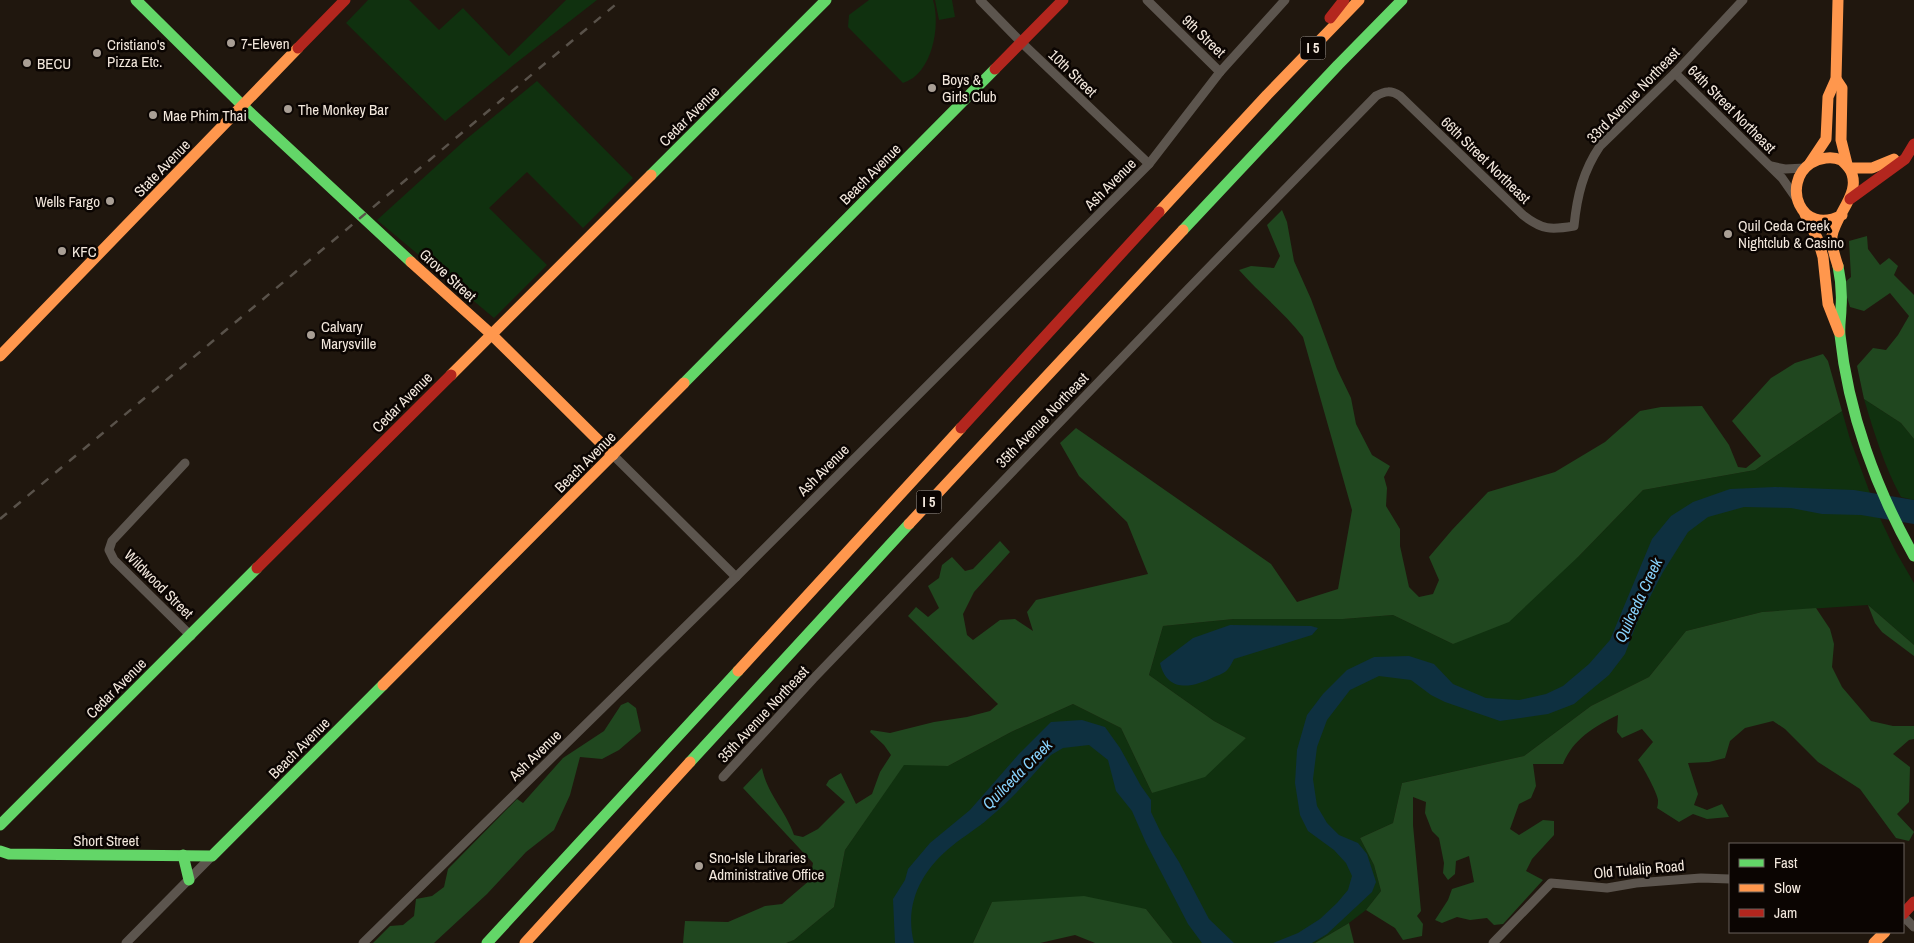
<svg xmlns="http://www.w3.org/2000/svg" width="1914" height="943" viewBox="0 0 1914 943" font-family="'Archivo Narrow',sans-serif">
	<style>
		.green { fill: #10310f }
		.forest { fill: #20471f }
		.water { fill: #0e3040 }
		.lines { fill: none; stroke-linecap: round; stroke-linejoin: round }
		.street { stroke: #5c554e; stroke-width: 9 }
		.fast { stroke: #63d668; stroke-width: 11 }
		.slow { stroke: #ff974d; stroke-width: 11 }
		.jam { stroke: #b3261e; stroke-width: 11 }
		.rail { stroke: #59524a; stroke-width: 2.5; stroke-dasharray: 9 9; stroke-linecap: butt }
		.poi-dot { fill: #a99f95; stroke: #0b0502; stroke-width: 2 }
		.labels { text-anchor: middle; dominant-baseline: central; stroke-width: 5; stroke-linejoin: round; paint-order: stroke }
		.shield { fill: #0b0502; stroke: #ada49b; stroke-width: 1 }
		.shield-label { font-size: 14px; font-weight: bold; fill: #f3e8dd }
		.street-label { font-size: 15px; fill: #f3e8dd; stroke: #0b0502 }
		.poi-label { font-size: 15px; fill: #f3e8dd; stroke: #0b0502; text-anchor: start }
		.water-label { font-size: 16px; font-style: italic; fill: #87d2fc; stroke: #0b0502 }
	</style>
	<rect width="100%" height="100%" fill="#20170e"/>
	<g class="green">
		<path d="M368 0H409L439 30 463 8 509 56 566 0H597L516 63 445 121 346 23Z"/>
		<path d="M869 0H933C941 26 932 74 903 83L848 27 849 15Z"/>
		<path d="M935 0H952L955 17 939 20Z"/>
		<path d="M537 81 633 178 583 228 527 172 489 208 547 265 494 318 377 220 464 141Z"/>
		<path d="M1864 399 1901 423 1914 439V500L1901 497C1884 466 1874 432 1864 399Z"/>
		<path d="M1842 411 1850 439 1877 512 1896 552 1914 583V645L1868 605 1762 612 1686 631 1649 677 1591 706 1524 756 1402 783 1393 823 1360 838 1374 865 1381 891 1366 910 1349 923 1315 943H1173L1146 909 992 902 973 943H786L794 940 834 907 845 850 904 764 948 766 1011 732 1073 704 1121 728 1152 793 1246 738 1214 721 1149 675 1163 626 1234 619H1343L1393 615 1453 644 1579 556 1643 490 1755 470Z"/>
	</g>
	<g class="forest">
		<path d="M1282 210 1287 222 1294 261 1311 299 1337 369 1351 398 1356 424 1372 455 1390 466 1384 477 1387 488 1386 506 1400 529V546L1409 587 1419 597 1433 594 1439 580 1429 557 1452 530 1488 492 1555 472 1605 442 1640 411 1661 407 1702 406 1729 445 1738 467 1746 468 1761 456 1732 421 1771 378 1795 363 1823 354 1828 361 1842 411 1755 470 1643 490 1579 556 1509 622 1453 644 1393 615 1343 619H1234L1163 626 1149 675 1214 721 1246 738 1205 777 1152 793 1121 728 1073 704 1011 732 948 766 904 765 845 850 834 907 794 940 786 943H683L685 921 728 922 765 906 782 904 810 880 813 863 743 788 762 768C767 794 786 811 794 835L803 837 818 829 845 802 826 785 829 780 841 773 856 804 872 794 880 772 891 755 884 745 870 732 871 730 890 733 934 722 967 717 990 711 998 704 908 616 916 607 928 617 939 608 928 586 939 578 942 565 952 557 965 571 973 569 1000 541 1010 552 974 592 963 614 967 635 973 640 1000 620 1015 619 1033 631 1027 612 1036 600 1148 574 1127 522 1079 476 1060 443 1076 428 1271 564 1297 602 1338 589 1352 510 1303 337C1284 312 1260 294 1239 270L1251 266 1274 268 1280 256 1267 225Z"/>
		<path d="M1867 236 1868 249 1880 265 1889 258 1898 266 1894 275 1914 295V439L1901 423 1864 399 1857 366 1873 348 1886 350 1898 335 1909 316 1890 293 1864 311 1850 307 1843 284 1851 277 1849 241Z"/>
		<path d="M1868 605 1914 645V656L1882 632 1875 623Z"/>
		<path d="M1816 608 1830 629 1834 644 1832 667 1842 687 1871 721 1893 726H1914V739L1909 740 1893 754 1910 767 1909 802 1897 814 1914 832 1909 841 1896 838 1860 789 1818 762 1785 729 1773 721 1745 728 1730 741 1725 758 1709 762 1688 763 1698 794 1694 805 1707 810 1722 804 1729 817 1707 819 1693 814 1679 822 1657 808C1658 805 1658 802 1658 800 1658 794 1642 765 1638 760L1653 742 1642 729 1622 738 1617 732 1618 715C1595 726 1573 739 1563 764H1533L1536 786 1531 798 1519 804 1510 829 1519 835 1543 820 1554 821V835L1532 859 1526 871 1543 880 1503 924 1494 925 1487 918 1470 920 1457 917 1442 923 1435 920 1448 900 1452 889 1474 882 1469 856 1456 861 1455 874 1448 880 1443 873 1444 863 1439 838 1432 831 1425 813 1426 802 1413 797V825L1421 911 1417 916 1423 924 1422 936 1403 940 1395 928 1366 910 1381 891 1374 865 1360 838 1393 823 1402 783 1524 756 1591 706 1649 677 1686 631 1762 612Z"/>
		<path d="M628 702 636 708 641 731 619 750 602 759 580 757 570 795 554 830 526 852 487 894 434 943H373L390 926 403 925 414 916 416 899 432 896 444 887 448 869 517 799 523 803 563 758 604 731 621 705Z"/>
		<path d="M1084 896 1146 909 1173 943H1095L1075 935 1040 943H973L992 902Z"/>
		<path d="M1349 923 1354 943H1315Z"/>
	</g>
	<g class="water">
		<path d="M1775 487 1854 490 1914 500V524L1861 515 1822 514 1791 508 1744 507 1708 517 1688 532 1663 572 1638 620 1625 654 1609 675 1574 704 1548 714 1500 721 1445 702 1431 695 1411 680 1379 676 1350 690 1327 720 1317 747 1313 779 1317 806 1327 823 1339 835 1358 843 1367 854 1376 882 1372 892 1327 934 1312 943H1273L1298 933 1320 919 1337 903 1348 890 1352 876 1346 863 1334 850 1308 831 1300 815 1295 783 1297 750 1307 715 1323 694 1347 670 1374 657 1409 656 1434 664 1453 684 1486 698 1519 700 1546 694 1563 686 1589 664 1610 640 1652 539 1671 516 1693 502 1730 489Z"/>
		<path d="M1230 625 1311 626 1318 628 1312 635 1234 659C1232 662 1231 666 1228 669 1225 673 1219 675 1214 677 1192 688 1167 693 1160 663L1193 638Z"/>
		<path d="M1082 720 1105 727 1120 748 1141 786 1151 800V812L1162 835 1179 862 1209 919 1234 943H1202L1188 924 1146 843 1132 811 1116 791 1108 760 1089 745 1063 748 1051 755C1031 777 1012 799 989 818 978 828 964 836 952 846 921 871 904 904 914 943H895L893 899 905 880 908 869 930 843 970 810 1018 755 1051 722Z"/>
	</g>
	<g class="lines">
		<g class="street">
			<path d="M980 0 1021 42 1149 164"/>
			<path d="M1147 0 1220 72"/>
			<path d="M1675 73 1782 178 1796 198"/>
			<path d="M1771 166 1785 169 1805 168"/>
			<path d="M613 455 736 577"/>
			<path d="M185 463 112 541 109 550 114 560 191 636"/>
			<path d="M723 777 813 679 1188 289 1376 96C1385 91 1391 90 1400 96L1523 215C1542 230 1551 230 1574 226 1577 196 1583 171 1600 146L1675 73 1743 0"/>
			<path d="M1903 916 1914 927"/>
			<path d="M126 943 212 856"/>
			<path d="M363 943 736 577 1149 164 1220 72 1285 0"/>
			<path d="M1493 943 1551 883 1607 888 1636 883 1701 878 1730 879"/>
		</g>
		<g class="fast">
			<path d="M136 0 242 105 411 262"/>
			<path d="M651 175 826 0"/>
			<path d="M1183 230 1338 65 1402 0"/>
			<path d="M1838 266C1841 280 1842 295 1841 308 1841 317 1839 326 1840 335 1848 412 1876 489 1914 556"/>
			<path d="M684 383 995 69"/>
			<path d="M690 762 909 524"/>
			<path d="M0 825 257 568"/>
			<path d="M0 851 9 854 212 856 383 685"/>
			<path d="M183 855 189 880"/>
			<path d="M487 943 738 671"/>
		</g>
		<g class="slow">
			<path d="M1836 79 1842 88 1841 140 1847 164"/>
			<path d="M1810 163 1826 139 1828 97 1836 79 1838 0"/>
			<path d="M1849 168H1872L1894 159"/>
			<path d="M1159 212 1267 95 1359 0"/>
			<path d="M1805 214 1818 240 1823 257 1828 304 1839 332"/>
			<path d="M411 262 491 334 613 455"/>
			<path d="M1838 266C1835 257 1831 246 1832 236 1836 213 1864 191 1849 168 1846 165 1844 162 1841 160 1832 156 1819 158 1811 163 1781 183 1800 237 1842 215"/>
			<path d="M0 356 298 48"/>
			<path d="M451 375 651 175"/>
			<path d="M909 524 1183 230"/>
			<path d="M738 671 961 428"/>
			<path d="M383 685 684 383"/>
			<path d="M525 943 690 762"/>
			<path d="M1874 943 1885 932"/>
		</g>
		<g class="jam">
			<path d="M1330 18 1344 0"/>
			<path d="M298 48 345 0"/>
			<path d="M995 69 1063 0"/>
			<path d="M1850 199 1905 159 1914 144"/>
			<path d="M961 428 1159 212"/>
			<path d="M257 568 451 375"/>
			<path d="M1903 914 1914 902"/>
		</g>
		<path class="rail" d="M0 519 621 0"/>
	</g>
	<g class="poi-dot">
		<circle cx="231" cy="43" r="5"/>
		<circle cx="97" cy="53" r="5"/>
		<circle cx="27" cy="63" r="5"/>
		<circle cx="932" cy="88" r="5"/>
		<circle cx="288" cy="109" r="5"/>
		<circle cx="153" cy="115" r="5"/>
		<circle cx="110" cy="201" r="5"/>
		<circle cx="1728" cy="234" r="5"/>
		<circle cx="62" cy="251" r="5"/>
		<circle cx="311" cy="335" r="5"/>
		<circle cx="699" cy="866" r="5"/>
	</g>
	<g class="labels">
		<g class="shield">
			<rect x="1300.5" y="36.5" width="25" height="23" rx="4"/>
			<rect x="916.5" y="490.5" width="25" height="23" rx="4"/>
		</g>
		<g class="shield-label">
			<text x="1313" y="48">I 5</text>
			<text x="929" y="502">I 5</text>
		</g>
		<g class="street-label">
			<text transform="translate(1204 36) rotate(44)">9th Street</text>
			<text transform="translate(1073 73) rotate(44)">10th Street</text>
			<text transform="translate(1633 95) rotate(-46)">33rd Avenue Northeast</text>
			<text transform="translate(1732 109) rotate(45)">64th Street Northeast</text>
			<text transform="translate(689 116) rotate(-45)">Cedar Avenue</text>
			<text transform="translate(1486 160) rotate(44)">66th Street Northeast</text>
			<text transform="translate(162 168) rotate(-46)">State Avenue</text>
			<text transform="translate(870 174) rotate(-45)">Beach Avenue</text>
			<text transform="translate(1110 184) rotate(-45)">Ash Avenue</text>
			<text transform="translate(448 275) rotate(42)">Grove Street</text>
			<text transform="translate(402 402) rotate(-45)">Cedar Avenue</text>
			<text transform="translate(1042 420) rotate(-46)">35th Avenue Northeast</text>
			<text transform="translate(585 462) rotate(-45)">Beach Avenue</text>
			<text transform="translate(823 470) rotate(-45)">Ash Avenue</text>
			<text transform="translate(159 584) rotate(45)">Wildwood Street</text>
			<text transform="translate(116 688) rotate(-45)">Cedar Avenue</text>
			<text transform="translate(763 714) rotate(-47)">35th Avenue Northeast</text>
			<text transform="translate(299 748) rotate(-45)">Beach Avenue</text>
			<text transform="translate(535 755) rotate(-44)">Ash Avenue</text>
			<text x="106" y="840">Short Street</text>
			<text transform="translate(1639 869) rotate(-5)">Old Tulalip Road</text>
		</g>
		<g class="poi-label">
			<text x="241" y="43">7-Eleven</text>
			<text x="107" y="44">Cristiano's<tspan x="107" dy="17">Pizza Etc.</tspan></text>
			<text x="37" y="63">BECU</text>
			<text x="942" y="79">Boys &amp;<tspan x="942" dy="17">Girls Club</tspan></text>
			<text x="298" y="109">The Monkey Bar</text>
			<text x="163" y="115">Mae Phim Thai</text>
			<text x="100" y="201" text-anchor="end">Wells Fargo</text>
			<text x="1738" y="225">Quil Ceda Creek<tspan x="1738" dy="17">Nightclub &amp; Casino</tspan></text>
			<text x="72" y="251">KFC</text>
			<text x="321" y="326">Calvary<tspan x="321" dy="17">Marysville</tspan></text>
			<text x="709" y="857">Sno-Isle Libraries<tspan x="709" dy="17">Administrative Office</tspan></text>
		</g>
		<g class="water-label">
			<text transform="translate(1638 600) rotate(-65)">Quilceda Creek</text>
			<text transform="translate(1017 774) rotate(-45)">Quilceda Creek</text>
		</g>
	</g>
	<rect x="1729" y="843" width="175" height="90" fill="#0b0502" stroke="#68605a"/>
	<rect x="1739" y="859" width="25" height="8" fill="#63d668" stroke="#68605a"/>
	<text x="1774" y="868" font-size="15" fill="#f3e8dd">Fast</text>
	<rect x="1739" y="884" width="25" height="8" fill="#ff974d" stroke="#68605a"/>
	<text x="1774" y="893" font-size="15" fill="#f3e8dd">Slow</text>
	<rect x="1739" y="909" width="25" height="8" fill="#b3261e" stroke="#68605a"/>
	<text x="1774" y="918" font-size="15" fill="#f3e8dd">Jam</text>
</svg>
